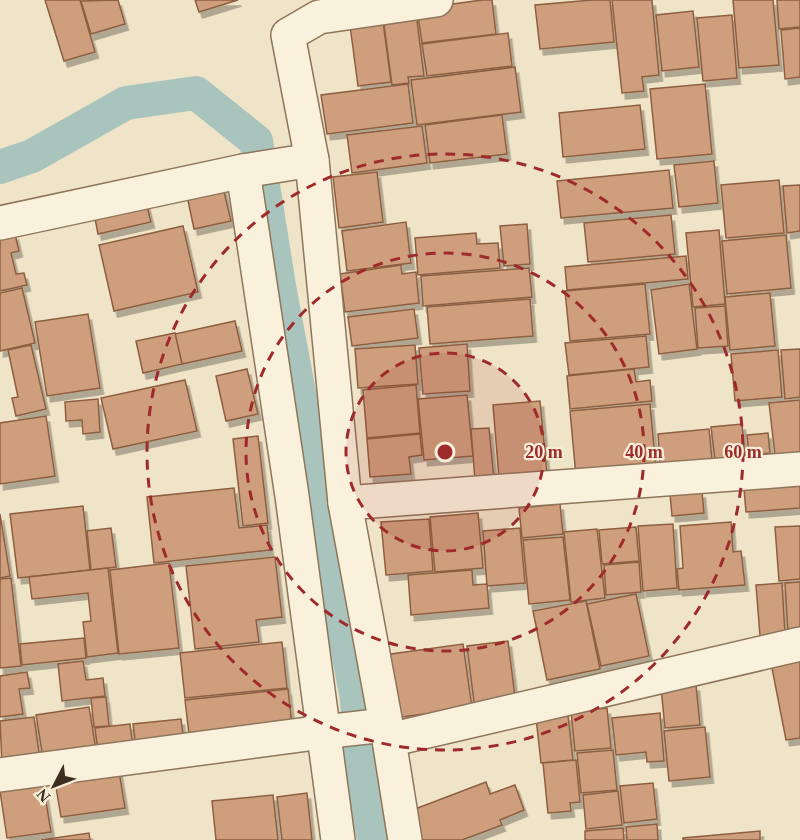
<svg xmlns="http://www.w3.org/2000/svg" width="800" height="840" viewBox="0 0 800 840" font-family="'Times New Roman',serif">
	<style>
		.lines { fill: none; stroke-linecap: round; stroke-linejoin: round }
		.canal { stroke: #a9c4bc; stroke-width: 34 }
		.building { fill: #cf9f7d; stroke: #8d5f41; stroke-width: 1.5; filter: url(#shadow) }
		.street-casing { stroke: #8d765c; stroke-width: 36 }
		.street { stroke: #faf1dc; stroke-width: 33 }
		.ring { fill: none; stroke: #9e2a2b; stroke-width: 3; stroke-dasharray: 10 8 }
		.centre { fill: #9e2a2b; stroke: #f7eed8; stroke-width: 3 }
		.ring-label { font-size: 18px; text-anchor: middle; font-weight: bold; fill: #9e2a2b; stroke: #f7eed8; stroke-width: 4.5; stroke-linejoin: round; paint-order: stroke }
	</style>
	<defs>
		<filter id="shadow"><feDropShadow dx="3.5" dy="6" stdDeviation="0" flood-color="#0004"/></filter>
	</defs>
	<rect width="100%" height="100%" fill="#f0e4c8"/>
	<g class="lines">
		<path class="canal" d="M0 167 32 156 126 103 196 93 256 141 280 292 357 699 360 760 374 840"/>
	</g>
	<g class="building">
		<path d="M45 0H80L95 52 64 61Z"/>
		<path d="M118 0 125 24 91 34 81 1Z"/>
		<path d="M195 0H238L199 12Z"/>
		<path d="M482 0H492L496 34 422 43 417 9Z"/>
		<path d="M592 0H610L614 42 540 49 535 5Z"/>
		<path d="M612 0H652L659 75 642 77 644 91 622 93Z"/>
		<path d="M733 0H773L779 65 739 68Z"/>
		<path d="M777 0H800V27L779 29Z"/>
		<path d="M693 11 699 67 662 71 656 15Z"/>
		<path d="M416 13 424 76 408 77 409 83 392 85 383 17Z"/>
		<path d="M382 14 391 82 358 86 349 18Z"/>
		<path d="M732 15 737 78 703 81 697 18Z"/>
		<path d="M800 28V77L785 79 781 30Z"/>
		<path d="M508 33 512 66 427 76 422 44Z"/>
		<path d="M515 67 521 112 417 125 411 80Z"/>
		<path d="M408 84 413 123 327 134 321 95Z"/>
		<path d="M705 84 712 154 657 159 650 89Z"/>
		<path d="M640 105 645 149 563 157 559 113Z"/>
		<path d="M502 115 507 154 430 163 425 125Z"/>
		<path d="M422 126 427 163 352 173 347 135Z"/>
		<path d="M714 161 718 203 679 207 674 165Z"/>
		<path d="M669 170 673 208 561 218 557 181Z"/>
		<path d="M377 172 383 222 339 228 333 177Z"/>
		<path d="M779 180 784 233 726 238 721 185Z"/>
		<path d="M222 183 231 221 194 229 186 191Z"/>
		<path d="M800 185V231L787 233 783 186Z"/>
		<path d="M146 202 151 222 98 234 94 213Z"/>
		<path d="M671 215 675 254 588 262 584 223Z"/>
		<path d="M406 222 411 263 347 271 342 231Z"/>
		<path d="M527 224 530 264 504 266 500 226Z"/>
		<path d="M183 226 198 292 114 311 99 245Z"/>
		<path d="M719 230 725 304 693 307 686 233Z"/>
		<path d="M476 233 477 244 498 243 500 268 418 275 415 238Z"/>
		<path d="M15 234 19 251 11 253 16 274 24 273 27 285 0 291V237Z"/>
		<path d="M786 235 791 288 727 294 722 241Z"/>
		<path d="M686 256 688 279 567 290 565 267Z"/>
		<path d="M401 265 402 274 416 272 419 303 345 312 340 274Z"/>
		<path d="M529 268 532 297 423 306 421 276Z"/>
		<path d="M645 284 650 334 570 341 565 291Z"/>
		<path d="M689 284 697 349 659 354 651 290Z"/>
		<path d="M22 288 35 343 0 351V293Z"/>
		<path d="M770 293 775 346 730 350 725 297Z"/>
		<path d="M530 299 533 336 430 344 427 307Z"/>
		<path d="M725 306 728 346 698 348 695 308Z"/>
		<path d="M414 309 418 338 352 346 348 317Z"/>
		<path d="M88 314 100 388 47 396 35 322Z"/>
		<path d="M235 321 242 351 182 364 175 334Z"/>
		<path d="M175 333 182 364 143 373 136 341Z"/>
		<path d="M646 336 649 367 569 375 565 343Z"/>
		<path d="M467 344 470 391 423 394 419 348Z"/>
		<path d="M31 345 46 409 16 416 12 398 18 397 8 350Z"/>
		<path d="M415 345 418 384 358 388 355 349Z"/>
		<path d="M800 349V397L785 399 781 350Z"/>
		<path d="M778 350 782 397 735 401 731 354Z"/>
		<path d="M247 369 258 414 226 421 216 376Z"/>
		<path d="M634 369 636 382 650 380 652 401 570 409 567 376Z"/>
		<path d="M185 380 197 431 113 449 101 398Z"/>
		<path d="M416 385 420 433 367 438 363 390Z"/>
		<path d="M467 395 473 456 424 460 418 399Z"/>
		<path d="M98 399 100 432 83 434 82 420 66 421 65 402Z"/>
		<path d="M800 400V453L775 455 769 403Z"/>
		<path d="M540 401 547 474 499 478 493 405Z"/>
		<path d="M650 404 656 469 576 476 570 411Z"/>
		<path d="M46 416 55 476 0 484V423Z"/>
		<path d="M742 424 745 457 715 460 711 427Z"/>
		<path d="M489 428 494 480 475 481 471 429Z"/>
		<path d="M709 429 712 460 660 464 658 434Z"/>
		<path d="M768 433 770 453 749 455 747 435Z"/>
		<path d="M420 434 422 455 409 457 411 474 370 477 367 439Z"/>
		<path d="M258 436 268 523 243 526 233 439Z"/>
		<path d="M800 485V508L746 512 744 489Z"/>
		<path d="M234 488 239 528 267 525 270 550 154 563 147 497Z"/>
		<path d="M702 492 704 513 672 516 670 494Z"/>
		<path d="M560 504 563 534 522 538 519 508Z"/>
		<path d="M83 506 90 570 18 578 10 514Z"/>
		<path d="M478 513 483 568 435 572 430 517Z"/>
		<path d="M0 514 10 576 0 578Z"/>
		<path d="M429 519 433 571 386 575 381 522Z"/>
		<path d="M731 522 733 552 741 551 745 585 679 590 677 569 683 568 680 526Z"/>
		<path d="M673 524 677 588 643 591 638 526Z"/>
		<path d="M800 526V579L779 581 775 527Z"/>
		<path d="M636 527 639 561 602 564 599 530Z"/>
		<path d="M111 528 116 567 91 570 87 531Z"/>
		<path d="M520 528 525 583 487 586 483 531Z"/>
		<path d="M597 529 605 598 571 602 564 532Z"/>
		<path d="M563 537 570 600 529 604 523 540Z"/>
		<path d="M275 557 282 617 256 620 259 642 195 649 186 566Z"/>
		<path d="M639 562 641 592 606 595 604 565Z"/>
		<path d="M169 563 179 648 119 654 110 570Z"/>
		<path d="M108 568 118 653 87 657 83 622 91 621 88 593 32 599 29 577Z"/>
		<path d="M472 570 473 585 487 584 489 608 411 615 408 575Z"/>
		<path d="M11 578 21 666 0 668V579Z"/>
		<path d="M800 582V633L788 634 785 583Z"/>
		<path d="M782 583 785 634 760 636 756 585Z"/>
		<path d="M636 594 649 656 601 666 587 604Z"/>
		<path d="M586 601 600 669 547 680 533 611Z"/>
		<path d="M84 638 86 658 22 665 20 644Z"/>
		<path d="M508 641 516 705 475 710 467 646Z"/>
		<path d="M282 642 287 688 185 698 180 653Z"/>
		<path d="M463 644 472 708 393 718 384 655Z"/>
		<path d="M800 658V738L786 740 771 663Z"/>
		<path d="M83 661 86 680 103 678 105 696 62 701 58 664Z"/>
		<path d="M27 672 30 688 19 689 23 714 0 717V676Z"/>
		<path d="M696 685 700 725 665 728 661 688Z"/>
		<path d="M288 689 292 726 190 743 185 700Z"/>
		<path d="M106 697 109 726 94 727 91 698Z"/>
		<path d="M89 707 96 750 43 758 36 715Z"/>
		<path d="M607 708 611 748 575 751 571 712Z"/>
		<path d="M660 713 664 761 647 762 646 752 616 755 612 718Z"/>
		<path d="M568 715 573 760 541 763 536 718Z"/>
		<path d="M34 717 40 760 2 765 0 721Z"/>
		<path d="M181 719 184 743 136 748 133 724Z"/>
		<path d="M130 724 133 748 98 752 95 728Z"/>
		<path d="M705 727 710 777 669 781 664 731Z"/>
		<path d="M613 750 617 790 581 793 577 753Z"/>
		<path d="M576 760 580 802 570 803 571 811 548 813 543 763Z"/>
		<path d="M118 765 125 808 61 817 54 775Z"/>
		<path d="M42 777 51 832 7 838 0 791Z"/>
		<path d="M486 782 490 794 515 785 524 810 500 820 502 825 462 840H411L402 814Z"/>
		<path d="M653 783 657 819 624 823 620 786Z"/>
		<path d="M618 791 622 825 586 829 583 795Z"/>
		<path d="M307 793 312 840H282L277 797Z"/>
		<path d="M273 795 278 840H216L212 801Z"/>
		<path d="M657 824 658 840H627L626 827Z"/>
		<path d="M623 828 624 840H585V831Z"/>
		<path d="M760 831V840H683V838Z"/>
		<path d="M89 833 90 840H41Z"/>
	</g>
	<g class="lines">
		<defs>
			<g id="street">
				<path d="M243 171 312 160"/>
				<path d="M0 223 243 171 292 496 338 840"/>
				<path d="M345 503 800 469"/>
				<path d="M389 740 800 644"/>
				<path d="M0 775 323 732 385 725"/>
				<path d="M405 840 389 740 345 503 312 160 288 35 319 17 436 0"/>
			</g>
		</defs>
		<use href="#street" class="street-casing"/>
		<use href="#street" class="street"/>
	</g>
	<circle cx="445" cy="452" r="99" fill="#9e2a2b" fill-opacity=".12"/>
	<g class="ring">
		<circle cx="445" cy="452" r="99"/>
		<circle cx="445" cy="452" r="199"/>
		<circle cx="445" cy="452" r="298"/>
	</g>
	<circle cx="445" cy="452" r="9" class="centre"/>
	<g class="ring-label">
		<text x="544" y="458">20 m</text>
		<text x="644" y="458">40 m</text>
		<text x="743" y="458">60 m</text>
	</g>
	<g transform="translate(54 786) rotate(228)" stroke="#f7eed8" stroke-width="4.5" paint-order="stroke">
	<path d="M0-4.5L10 22L0 15L-10 22Z" fill="#3d2e20"/>
	<text y="-9" font-size="16" font-weight="bold" text-anchor="middle" fill="#3d2e20">N</text>
	</g>
</svg>
